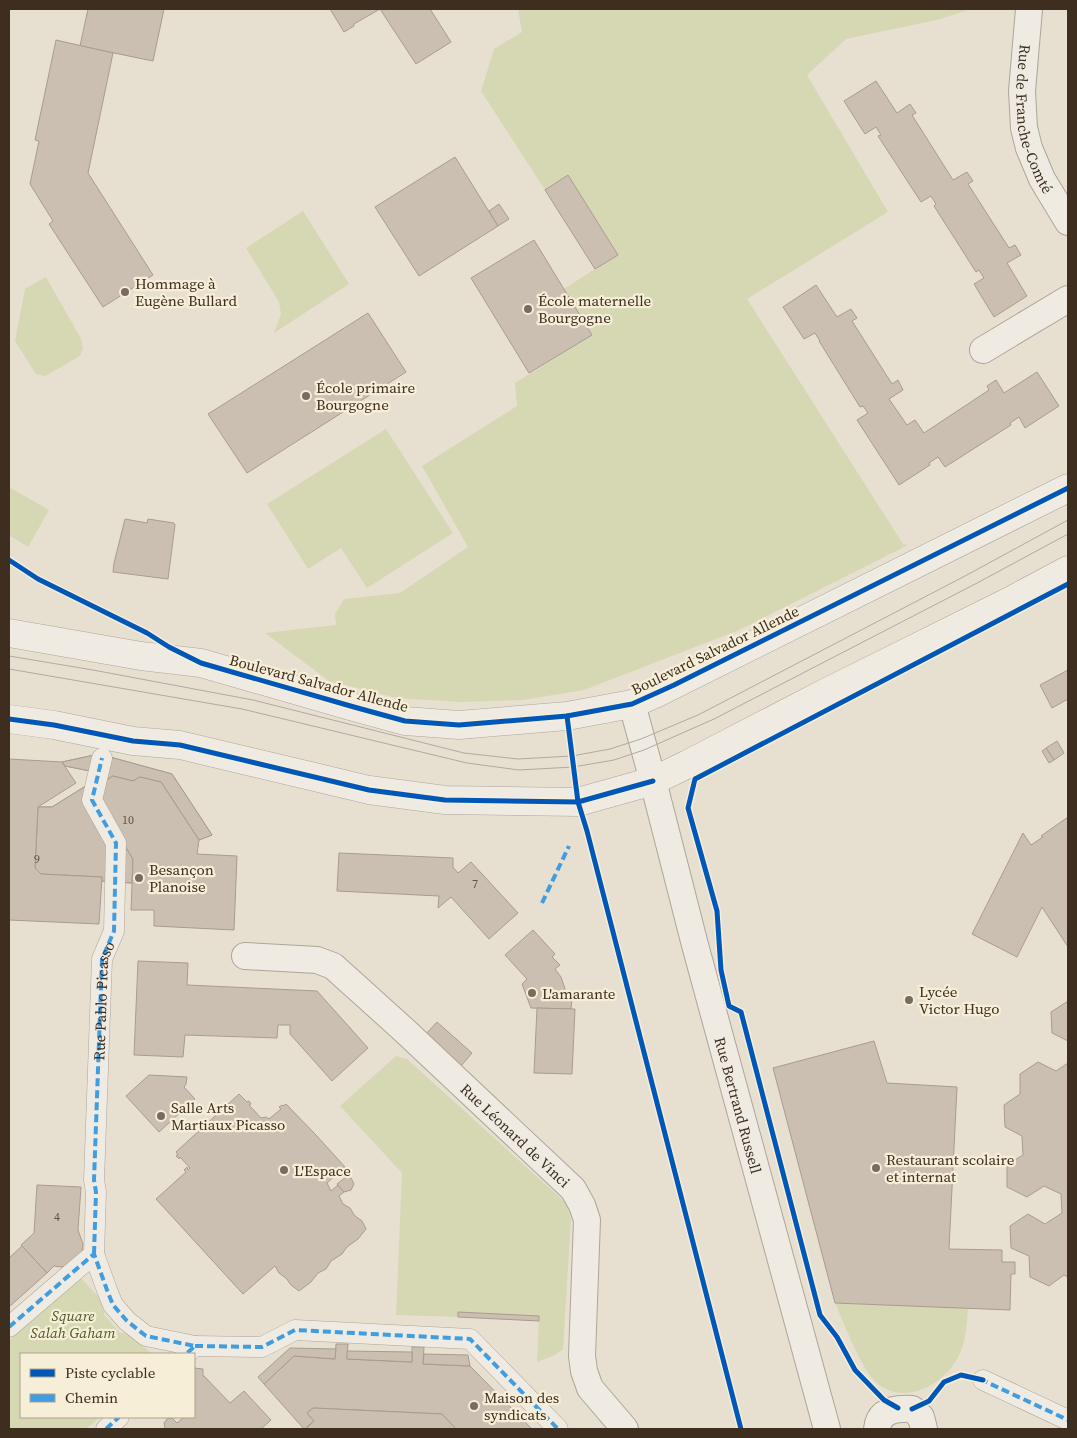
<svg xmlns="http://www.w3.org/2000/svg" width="1077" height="1438" viewBox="0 0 1077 1438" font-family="'Source Serif 4',serif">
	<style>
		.green { fill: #d6d7b3 }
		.building { fill: #cbbfb2; stroke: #a89c90; fill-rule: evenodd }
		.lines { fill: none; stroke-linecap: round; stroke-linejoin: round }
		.pedestrian-casing { stroke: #ada599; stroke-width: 21 }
		.minor-casing { stroke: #ada599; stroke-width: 28 }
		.tertiary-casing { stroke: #ada599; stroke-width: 29 }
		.pedestrian { stroke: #efebe3; stroke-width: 20 }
		.minor { stroke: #efebe3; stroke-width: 26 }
		.tertiary { stroke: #efebe3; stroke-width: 28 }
		.tram { stroke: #afaaa2; stroke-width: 1 }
		.quiet { stroke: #3f9de0; stroke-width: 4; stroke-dasharray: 8 4; stroke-linecap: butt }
		.cycleway-casing { stroke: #f7eed8; stroke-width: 8 }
		.cycleway { stroke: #0057b8; stroke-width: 5 }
		.poi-dot { fill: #786c5e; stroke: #f7eed8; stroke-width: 2 }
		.labels { text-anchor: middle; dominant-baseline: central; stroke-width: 4.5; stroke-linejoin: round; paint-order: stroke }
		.number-label { font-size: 12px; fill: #605244 }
		.street-label { font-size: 15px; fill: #3d2e20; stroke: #f7eed8 }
		.poi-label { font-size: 15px; fill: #3d2e20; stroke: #f7eed8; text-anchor: start }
		.park-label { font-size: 15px; font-style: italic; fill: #4d5a26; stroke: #f7eed8 }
	</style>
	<rect width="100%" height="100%" fill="#e7e0d1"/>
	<g class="green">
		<path d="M518 9H971L937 20 846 39 807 75 888 212 747 299 903 544 908 545 739 630 584 690 523 700 460 702 397 698 329 681 265 633 336 625 335 614 344 599 400 593 468 547 422 466 517 406 515 383 592 335 564 289 618 254 568 175 545 190 481 91 494 49 522 32Z"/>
		<path d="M303 211 349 284 274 333 281 314 279 302 246 248Z"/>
		<path d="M46 277 81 339 83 348 80 356 45 376 36 374 15 341 25 289Z"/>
		<path d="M386 429 453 533 367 588 341 548 308 569 267 504Z"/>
		<path d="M9 487 49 510 28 547 9 535Z"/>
		<path d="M396 1056 407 1059 567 1204 571 1219 563 1349 555 1355 537 1362 539 1316 458 1312V1317L396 1315 402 1173 340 1106Z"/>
		<path d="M80 1277 104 1303V1315L120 1333 131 1332 151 1354H21V1417H100L86 1429H9V1341Z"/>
		<path d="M835 1303 968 1308C967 1325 966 1342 958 1357 944 1384 906 1406 878 1384 861 1370 845 1325 835 1303Z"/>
	</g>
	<g class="building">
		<path d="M88 9H164L153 61 80 46Z"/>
		<path d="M330 9H380L354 24V26L344 32Z"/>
		<path d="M380 9H430L451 42 416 64Z"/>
		<path d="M56 40 113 53 88 173 153 275 103 307 49 224 53 221 30 184 39 141 35 140Z"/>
		<path d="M876 81 897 113 910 104 916 113 912 115 953 180 967 172 973 181 968 184 1009 248 1015 245 1021 255 1007 263 1027 296 994 317 974 284 984 278 979 270 976 272 934 206 936 204 931 196 921 202 878 136 881 135 876 127 865 134 844 101Z"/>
		<path d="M455 157 498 226 419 276 375 207Z"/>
		<path d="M568 175 618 255 595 269 545 190Z"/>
		<path d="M499 204 509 219 498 226 489 211Z"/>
		<path d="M534 240 592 335 529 373 471 278Z"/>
		<path d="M816 285 837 317 851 309 857 318 852 321 892 384 898 380 903 390 889 399 907 425 915 420 924 433 989 390 987 386 996 380 1004 393 1037 372 1059 406 1025 428 1019 417 1010 423 1011 425 945 467 938 457 929 463 930 465 899 485 857 420 868 413 863 406 860 407 819 341H820L815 333 804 339 783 307Z"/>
		<path d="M368 313 406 372 247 473 208 414Z"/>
		<path d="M125 519 147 523 148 519 174 523 175 525 168 579 113 572 114 563Z"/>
		<path d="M1068 670V699L1052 708 1040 685Z"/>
		<path d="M1057 741 1064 753 1054 760 1046 748Z"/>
		<path d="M1046 748 1054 760 1049 763 1042 751Z"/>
		<path d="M99 754 172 774 212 835 199 840 161 782 140 777 133 781 113 776 101 783 99 803 133 859 132 883 102 881V877L41 874 35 868 38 807H52L105 774 65 766 62 762ZM73 811 78 818 89 812 114 850V868L46 866 47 827Z"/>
		<path d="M99 754 172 774 212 835 199 840 161 782 140 777 133 781 113 776 101 783 99 803 133 859 132 883 102 881V877L41 874 35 868 38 807H52L105 774 65 766 62 762Z"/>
		<path d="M9 759 62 762 76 783 38 807 35 868 41 874 102 877 99 924 9 920Z"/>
		<path d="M113 776 133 781 140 777 161 782 199 840 197 854 237 856 234 930 154 926V910H131L133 859 99 803 101 783Z"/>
		<path d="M1068 817V947L1042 907 1017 957 972 934 1023 833 1031 845 1043 837 1041 836Z"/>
		<path d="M339 853 453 858V867L458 873 471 862 518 913 489 939 451 897 438 908 439 896 337 891Z"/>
		<path d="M533 930 555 954 552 957 560 965 555 969 561 977 565 989V998H572L571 1009 531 1008 522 984 527 979 505 955Z"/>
		<path d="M138 961 188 963 187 985 317 991 368 1048 332 1081 290 1034V1025H278L277 1038 185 1035 183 1057 134 1055Z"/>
		<path d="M1068 1001V1041L1052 1033 1051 1012Z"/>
		<path d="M537 1008 575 1009 572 1074 534 1073Z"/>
		<path d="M437 1022 472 1053 461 1066 426 1034Z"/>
		<path d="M874 1041 887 1083 957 1087 949 1249 1002 1250V1262H1015V1274H1011L1010 1310 835 1303 773 1068Z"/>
		<path d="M1038 1062 1056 1071 1068 1063V1277L1064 1275 1049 1286 1030 1277 1029 1256 1011 1248 1010 1226 1028 1214 1045 1224 1062 1213 1061 1194 1044 1186 1027 1197 1007 1187V1165L1023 1155 1022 1136 1005 1127 1004 1105 1020 1094V1074Z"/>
		<path d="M149 1075 187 1077 186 1084 184 1087 195 1099 159 1132 126 1096Z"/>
		<path d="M239 1094 247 1102 249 1101 251 1104 249 1105 261 1118 266 1117 269 1119 281 1109 279 1107 282 1105 283 1106 286 1104 315 1134 345 1167 341 1170 343 1172 340 1174 339 1172 327 1183 331 1191 338 1185 344 1192 339 1196 343 1204 350 1208 355 1216 362 1221 366 1229 358 1239 347 1247 342 1254 331 1261 326 1269 318 1273 311 1282 299 1291 291 1285 286 1278 279 1273 275 1266 243 1294 156 1199 186 1172 184 1170 187 1167 188 1170 190 1168 180 1157 179 1159 176 1156 178 1155 176 1152Z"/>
		<path d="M346 1177 351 1178 354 1184 351 1190 344 1192 337 1184Z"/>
		<path d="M37 1185 81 1187 78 1230 83 1244 82 1251 79 1257 68 1266 61 1267 54 1266 47 1273 21 1245 34 1233Z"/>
		<path d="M22 1246 47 1273 9 1307V1258Z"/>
		<path d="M458 1312 539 1316V1321L458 1317Z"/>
		<path d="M336 1344H348L347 1359 412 1362V1347H424L423 1364 470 1366 532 1429H456L442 1414 313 1408 307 1413 314 1421 304 1429 264 1384 294 1356 335 1359Z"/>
		<path d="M290 1348 336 1349 335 1359 294 1356 264 1384 258 1377Z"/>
		<path d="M347 1351 412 1352V1362L347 1359Z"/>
		<path d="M424 1354 468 1355 470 1366 423 1364Z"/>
		<path d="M194 1368 203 1369V1376H204L230 1403 244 1391 271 1420 261 1429H165L164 1423 167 1419 172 1418 177 1423 183 1418 182 1417H194Z"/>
		<path d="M313 1408 442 1414 456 1429H306L314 1421 307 1413Z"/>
	</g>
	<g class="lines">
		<defs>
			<g id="pedestrian">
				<path d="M94 1254 96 1192 94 1180 102 959 114 931 116 843 92 800 102 758"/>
				<path d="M9 1327 94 1254 107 1290 113 1305 127 1321 146 1336 195 1346 186 1354"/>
				<path d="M195 1346 262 1347 295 1330 470 1339 558 1429"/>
				<path d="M983 1380 1068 1420"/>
				<path d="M106 1429 119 1417"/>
			</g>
			<g id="minor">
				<path id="s1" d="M1029 9 1022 91 1024 128 1029 148 1042 179 1068 222"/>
				<path d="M983 350 1068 299"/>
				<path id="s2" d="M632 704 653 781 695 945 827 1429"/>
				<path id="s3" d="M245 956 317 960 333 966 404 1030 573 1189 582 1205 587 1220 582 1356 584 1371 590 1388 625 1429"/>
				<path d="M877 1429C879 1410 896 1408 912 1409L921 1417 924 1429"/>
			</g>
			<g id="tertiary">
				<path d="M9 633 141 656 201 663 354 707 405 721 459 725 567 716 632 704 655 694 1068 488"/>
				<path d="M9 719 54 725 133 741 180 745 369 790 445 800 578 802 653 781 688 764 825 693 1010 601 1068 570"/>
			</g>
		</defs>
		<use href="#pedestrian" class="pedestrian-casing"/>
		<use href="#minor" class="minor-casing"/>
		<use href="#tertiary" class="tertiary-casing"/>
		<use href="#pedestrian" class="pedestrian"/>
		<use href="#minor" class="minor"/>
		<use href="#tertiary" class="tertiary"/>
		<g class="tram">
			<path d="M9 656 93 670 253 700 464 753 518 759 572 756 610 749 641 739 698 715 965 576 1068 520"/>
			<path d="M9 669 242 709 467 763 519 770 573 767 614 760 644 750 714 719 979 582 1068 534"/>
		</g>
		<g class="quiet">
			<path d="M542 903 569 846"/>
			<path id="s4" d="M94 1254 96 1192 94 1180 102 959 114 931 116 843 92 800 102 758"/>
			<path d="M9 1327 94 1254 107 1290 113 1305 127 1321 146 1336 195 1346 186 1354"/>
			<path d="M195 1346 262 1347 295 1330 470 1339 558 1429"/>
			<path d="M980 1379 1068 1420"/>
			<path d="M106 1429 119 1417"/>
		</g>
		<defs>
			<g id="cycleway">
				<path d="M9 560 38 579 147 633 169 647 201 663 354 707 405 721 459 725 567 716 632 704 674 685 1068 488"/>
				<path d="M567 716 578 802 587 831 741 1429"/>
				<path d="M9 719 54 725 133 741 180 745 369 790 445 800 578 802 653 781"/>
				<path d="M898 1408 884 1400 855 1370 837 1337 820 1315 741 1012 729 1006 721 970 717 911 688 808 695 779 1068 584"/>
				<path d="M912 1409 929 1401 944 1382 961 1375 983 1380"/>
			</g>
		</defs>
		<use href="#cycleway" class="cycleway-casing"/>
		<use href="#cycleway" class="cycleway"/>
	</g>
	<g class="poi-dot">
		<circle cx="125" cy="292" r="5"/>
		<circle cx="528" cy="309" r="5"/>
		<circle cx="306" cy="396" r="5"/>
		<circle cx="139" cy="878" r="5"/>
		<circle cx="532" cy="993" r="5"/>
		<circle cx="909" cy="1000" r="5"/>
		<circle cx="161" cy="1116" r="5"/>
		<circle cx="876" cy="1168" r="5"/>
		<circle cx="284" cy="1170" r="5"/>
		<circle cx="474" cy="1406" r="5"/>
	</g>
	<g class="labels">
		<g class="number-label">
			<text x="128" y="820">10</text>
			<text x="37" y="859">9</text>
			<text x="475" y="884">7</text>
			<text x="57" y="1217">4</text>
		</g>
		<g class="street-label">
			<text stroke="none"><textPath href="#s1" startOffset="112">Rue de Franche-Comté</textPath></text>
			<text transform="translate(715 650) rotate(-26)">Boulevard Salvador Allende</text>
			<text transform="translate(319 683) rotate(15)">Boulevard Salvador Allende</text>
			<text stroke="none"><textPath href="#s4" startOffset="254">Rue Pablo Picasso</textPath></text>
			<text stroke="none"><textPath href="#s2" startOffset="415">Rue Bertrand Russell</textPath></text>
			<text stroke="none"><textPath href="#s3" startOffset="338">Rue Léonard de Vinci</textPath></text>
		</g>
		<g class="poi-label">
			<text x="135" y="283">Hommage à<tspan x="135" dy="17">Eugène Bullard</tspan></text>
			<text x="538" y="300">École maternelle<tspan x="538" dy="17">Bourgogne</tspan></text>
			<text x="316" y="387">École primaire<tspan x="316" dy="17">Bourgogne</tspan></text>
			<text x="149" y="869">Besançon<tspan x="149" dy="17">Planoise</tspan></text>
			<text x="919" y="991">Lycée<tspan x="919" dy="17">Victor Hugo</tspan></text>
			<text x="542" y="993">L'amarante</text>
			<text x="171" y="1107">Salle Arts<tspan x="171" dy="17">Martiaux Picasso</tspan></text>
			<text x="886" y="1159">Restaurant scolaire<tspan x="886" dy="17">et internat</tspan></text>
			<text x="294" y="1170">L'Espace</text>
			<text x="484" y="1397">Maison des<tspan x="484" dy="17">syndicats</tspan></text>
		</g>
		<g class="park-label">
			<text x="73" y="1315">Square<tspan x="73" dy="17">Salah Gaham</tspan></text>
		</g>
	</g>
	<rect width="1077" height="1438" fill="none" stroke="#3d2e20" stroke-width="20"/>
	<rect x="20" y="1353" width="175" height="65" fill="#f7eed8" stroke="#ada18e"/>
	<rect x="30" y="1369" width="25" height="8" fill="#0057b8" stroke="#ada18e"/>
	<text x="65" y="1378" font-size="15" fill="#3d2e20">Piste cyclable</text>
	<rect x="30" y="1394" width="25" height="8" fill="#3f9de0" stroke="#ada18e"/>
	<text x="65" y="1403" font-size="15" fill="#3d2e20">Chemin</text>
</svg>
